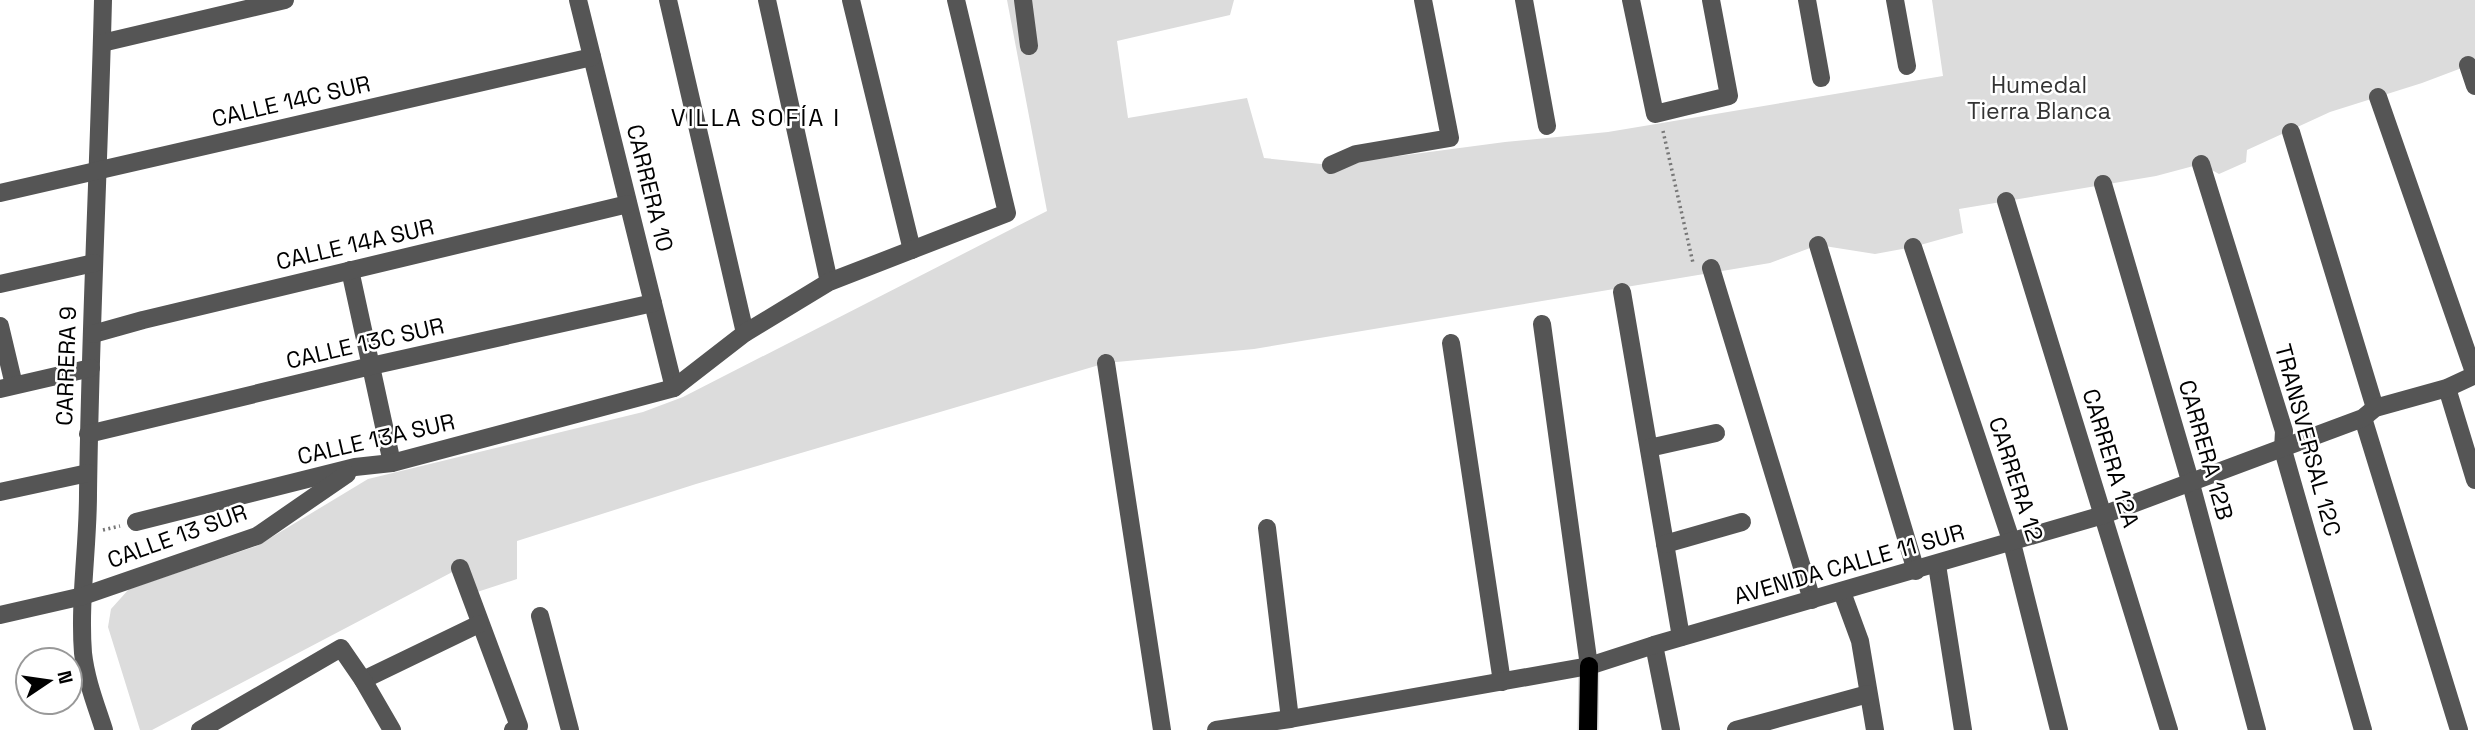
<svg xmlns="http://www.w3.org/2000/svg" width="2475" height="730" viewBox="0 0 2475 730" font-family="'Space Grotesk',sans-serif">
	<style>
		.green { fill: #dcdcdc }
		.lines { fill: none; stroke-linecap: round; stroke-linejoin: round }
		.major-casing { stroke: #dbdbdb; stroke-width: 21 }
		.path { stroke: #777; stroke-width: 3.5; stroke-dasharray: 2 3.5; stroke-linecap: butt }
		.minor { stroke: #555; stroke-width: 18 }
		.major { stroke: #000; stroke-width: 18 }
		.labels { text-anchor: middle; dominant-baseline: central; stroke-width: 5; stroke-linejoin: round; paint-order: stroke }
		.park-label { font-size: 23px; fill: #333; stroke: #fff }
		.street-label { font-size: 23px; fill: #000; stroke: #fff }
		.neighbourhood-label { font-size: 24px; letter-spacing: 2px; fill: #000; stroke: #fff }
	</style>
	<rect width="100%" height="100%" fill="#fff"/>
	<path class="green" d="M1007 0H1234L1230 15 1117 41 1128 118 1247 98 1264 158 1331 165 1505 142 1608 132 1943 76 1932 0H2475V63L2422 83 2330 112 2247 150 2246 162 2219 174 2201 164 2156 176 1959 209 1963 233 1913 247 1875 254 1818 245 1770 263 1254 349 1106 363 696 484 517 541V579L471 594 460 568 152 730H140L108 627 111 609 129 589 257 546 368 479 643 412 683 397 1047 211Z"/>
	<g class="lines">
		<defs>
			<path id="major" d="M1588 730 1589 666"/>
		</defs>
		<use href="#major" class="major-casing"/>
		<g class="path">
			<path d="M1663 131 1693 263"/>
			<path d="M103 530 120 526"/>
		</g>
		<g class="minor">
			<path d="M103 0C99 165 90 329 88 494 88 547 79 601 83 653 86 680 96 705 104 730"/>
			<path d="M578 0 674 388"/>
			<path d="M668 0 745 333"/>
			<path d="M767 0 829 282"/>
			<path d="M851 0 912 250"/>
			<path d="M1023 0 1029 46"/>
			<path d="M1524 0 1547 126"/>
			<path d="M1631 0 1655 114 1729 96 1711 0"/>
			<path d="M1807 0 1821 78"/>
			<path d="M1895 0 1907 66"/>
			<path d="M102 43 285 0"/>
			<path d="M2468 65 2475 86"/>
			<path d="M2378 97 2475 375"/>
			<path d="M2291 132 2375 408"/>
			<path d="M2201 164 2284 431 2283 450 2363 730"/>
			<path d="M1331 165 1356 154 1450 138 1423 0"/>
			<path d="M2103 184 2191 484 2257 730"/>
			<path d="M0 193 592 57"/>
			<path d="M2006 201 2169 730"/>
			<path d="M1818 245 1916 571"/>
			<path d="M1913 247 2012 543 2059 730"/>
			<path d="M1711 268 1812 600"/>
			<path d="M350 270 392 463"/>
			<path d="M0 284 94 263"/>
			<path d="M1622 292 1681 637"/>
			<path d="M1542 324 1589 666"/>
			<path d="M0 326 14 385"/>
			<path d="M93 334 143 320 628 204"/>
			<path d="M1451 343 1502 682"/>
			<path d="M1106 363 1162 730"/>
			<path d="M2447 388 2475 480"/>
			<path d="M0 389 91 368"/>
			<path d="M2363 418 2459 730"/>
			<path d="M88 434 371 366 653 303"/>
			<path d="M1649 448 1716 433"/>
			<path d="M0 492 88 473"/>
			<path d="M136 522 355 467 392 463 674 388 745 333 829 282 1007 213 956 0"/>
			<path d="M1267 528 1290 719"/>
			<path d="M1665 544 1742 522"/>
			<path d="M1937 565 1963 730"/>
			<path d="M460 568 519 726 513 730"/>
			<path d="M1842 592 1860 641 1875 730"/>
			<path d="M0 615 83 596 257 536 347 474"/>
			<path d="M540 616 570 730"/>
			<path d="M1654 645 1671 730"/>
			<path d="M363 680 479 624"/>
			<path d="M200 730 341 648 363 680 392 730"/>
			<path d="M1216 730 1290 719 1589 666 1654 645 2103 515 2363 418 2375 408 2447 388 2475 375"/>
			<path d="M1736 730 1868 694"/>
		</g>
		<use href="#major" class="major"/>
	</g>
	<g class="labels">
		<g class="park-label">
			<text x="2039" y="85">Humedal<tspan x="2039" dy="26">Tierra Blanca</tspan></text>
		</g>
		<g class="street-label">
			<text transform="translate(291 101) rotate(-13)">CALLE 14C SUR</text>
			<text transform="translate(650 188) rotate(76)">CARRERA 10</text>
			<text transform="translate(355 244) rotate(-13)">CALLE 14A SUR</text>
			<text transform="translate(365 343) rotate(-13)">CALLE 13C SUR</text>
			<text transform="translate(66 366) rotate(-88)">CARRERA 9</text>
			<text transform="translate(376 439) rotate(-13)">CALLE 13A SUR</text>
			<text transform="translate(2308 440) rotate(75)">TRANSVERSAL 12C</text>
			<text transform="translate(2206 450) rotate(74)">CARRERA 12B</text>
			<text transform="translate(2111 458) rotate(73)">CARRERA 12A</text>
			<text transform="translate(2016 479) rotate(72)">CARRERA 12</text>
			<text transform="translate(177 536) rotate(-20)">CALLE 13 SUR</text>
			<text transform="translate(1849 564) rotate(-16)">AVENIDA CALLE 11 SUR</text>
		</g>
		<g class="neighbourhood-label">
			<text x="756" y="117">VILLA SOFÍA I</text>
		</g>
	</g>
	<g transform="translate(49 681) rotate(77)"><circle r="33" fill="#ffffff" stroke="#999999" stroke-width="2"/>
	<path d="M0-5L12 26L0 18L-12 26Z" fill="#000000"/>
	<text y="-10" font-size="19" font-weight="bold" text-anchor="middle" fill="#000000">N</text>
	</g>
</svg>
